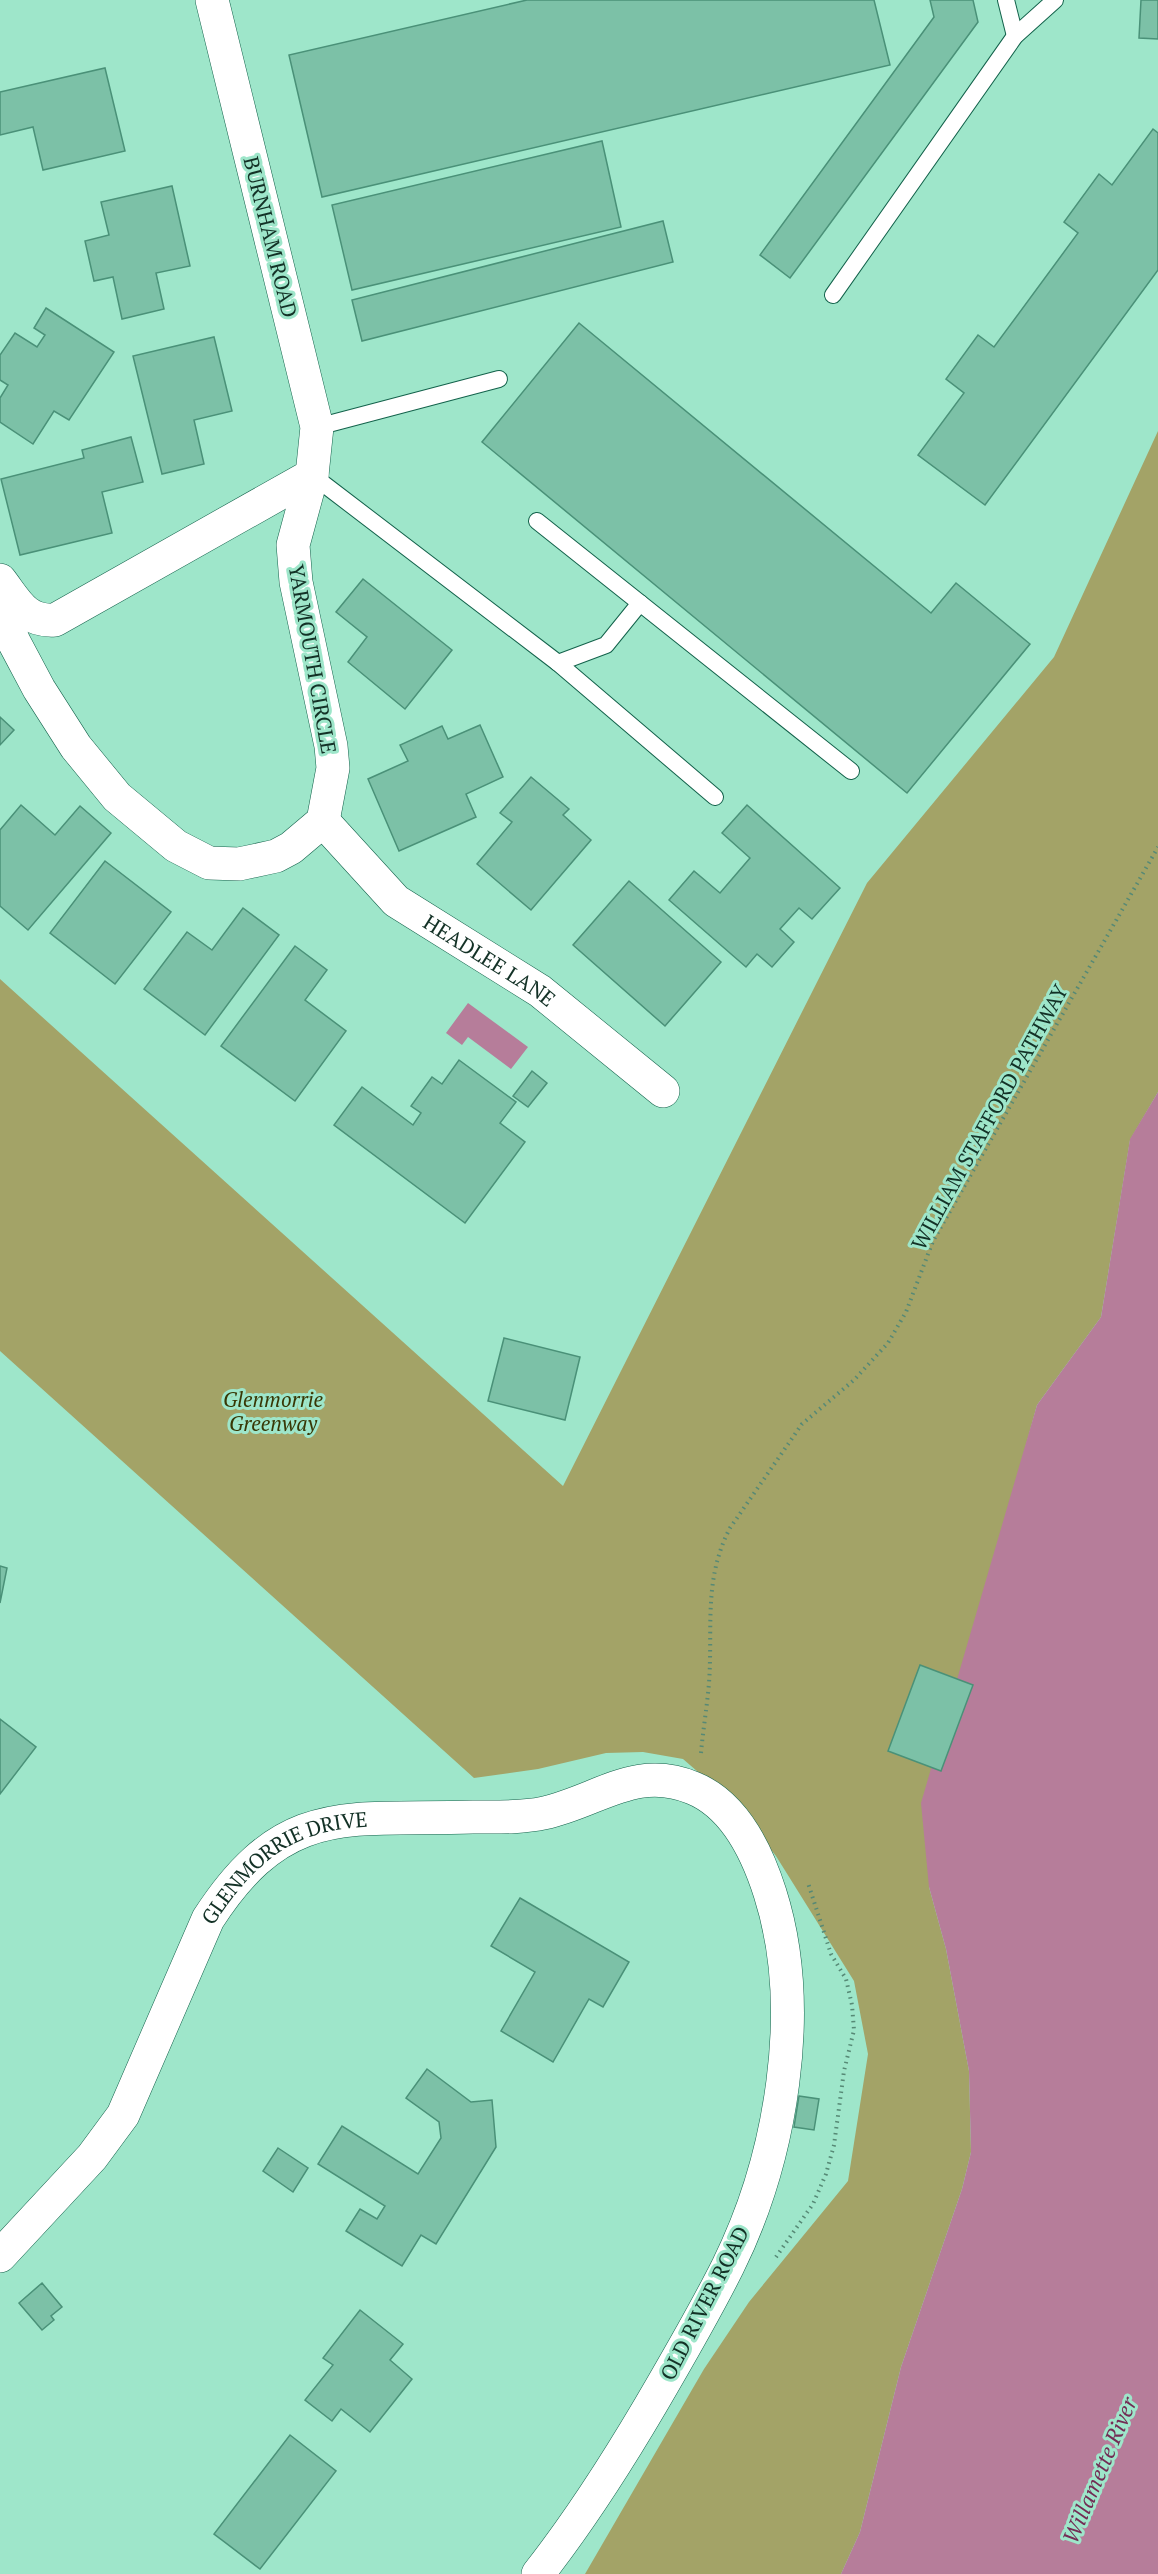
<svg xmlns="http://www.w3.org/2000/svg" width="1158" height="2574" viewBox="0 0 1158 2574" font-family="'PT Serif',serif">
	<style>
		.forest { fill: #a3a367 }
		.water { fill: #b67d9a }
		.building { fill: #7cc1a7; stroke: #4a9178; stroke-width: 1.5 }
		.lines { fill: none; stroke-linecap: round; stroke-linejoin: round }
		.lane-casing { stroke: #13624b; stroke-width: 18 }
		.street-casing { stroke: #13624b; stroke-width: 34 }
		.secondary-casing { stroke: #13624b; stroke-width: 34 }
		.path { stroke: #568975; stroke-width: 4; stroke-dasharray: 1.5 4.5; stroke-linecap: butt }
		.lane { stroke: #fff; stroke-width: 16 }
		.street { stroke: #fff; stroke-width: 33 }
		.secondary { stroke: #fff; stroke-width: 33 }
		.labels { text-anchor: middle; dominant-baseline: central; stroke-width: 6; stroke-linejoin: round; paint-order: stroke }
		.street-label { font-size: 21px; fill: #133126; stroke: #9ee6ca }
		.park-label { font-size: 21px; font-style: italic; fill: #383705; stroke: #9ee6ca }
		.water-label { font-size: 22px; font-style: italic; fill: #732c54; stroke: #9ee6ca }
	</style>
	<rect width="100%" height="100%" fill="#9ee6ca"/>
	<path class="forest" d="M1158 431V1092L1130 1140 1101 1317 1037 1405 997 1550 929 1887 946 1949 969 2071 971 2152 962 2189 901 2367 860 2532 841 2574H585L704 2369 749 2302 848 2181 868 2054 854 1981 776 1856 734 1803 683 1759 643 1752 606 1753 538 1769 474 1778 0 1351V979L563 1486 867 883 1054 657Z"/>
	<g class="water">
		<path d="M468 1003 528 1047 511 1069 468 1037 462 1045 446 1033Z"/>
		<path d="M1158 1092V2574H841L860 2532 901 2367 962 2189 971 2152 969 2071 946 1949 929 1887 921 1803 1037 1405 1101 1317 1130 1139Z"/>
	</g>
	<g class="building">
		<path d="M527 0H874L890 65 322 197 289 55Z"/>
		<path d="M930 0H973L978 22 790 278 760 255 934 17Z"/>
		<path d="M1141 0H1158V39L1139 38Z"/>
		<path d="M105 68 125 151 43 170 33 127 0 135V92Z"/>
		<path d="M1153 129 1158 133V270L985 505 918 455 964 393 946 379 978 335 994 347 1078 233 1064 222 1099 174 1112 185Z"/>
		<path d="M602 141 621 227 352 290 332 205Z"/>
		<path d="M172 186 190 266 156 273 164 309 122 319 113 277 94 281 85 241 109 235 101 202Z"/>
		<path d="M663 221 673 262 362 341 352 300Z"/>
		<path d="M46 308 114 352 69 420 54 411 33 444 0 422V398L8 385 0 380V355L15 333 37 347 45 335 34 328Z"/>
		<path d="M579 323 931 613 956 583 1030 644 907 793 482 442Z"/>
		<path d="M214 337 232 411 194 420 204 464 162 474 133 356Z"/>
		<path d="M131 437 143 482 102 492 112 533 20 555 1 479 84 458 82 450Z"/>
		<path d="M363 579 452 650 405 709 348 662 367 637 336 612Z"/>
		<path d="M0 717 14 730 0 745Z"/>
		<path d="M480 725 503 777 466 794 476 817 399 851 368 779 408 761 400 745 442 726 448 739Z"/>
		<path d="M531 777 569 809 563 815 591 840 531 910 477 864 512 822 500 813Z"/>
		<path d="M21 805 55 835 80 806 111 833 28 930 0 906V830Z"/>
		<path d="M747 805 840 888 812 919 799 908 780 929 794 942 772 967 757 954 746 967 669 900 694 871 720 893 750 858 722 833Z"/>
		<path d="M105 861 171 912 115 984 50 933Z"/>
		<path d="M629 881 721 962 665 1026 573 945Z"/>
		<path d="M243 908 279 935 205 1035 144 989 187 932 212 950Z"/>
		<path d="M295 946 327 970 305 1000 346 1031 295 1101 221 1046Z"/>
		<path d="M459 1060 516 1102 500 1123 525 1142 465 1223 334 1125 362 1087 413 1125 421 1113 411 1106 432 1077 442 1084Z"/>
		<path d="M532 1071 547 1083 528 1107 513 1096Z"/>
		<path d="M504 1338 580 1357 565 1420 488 1401Z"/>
		<path d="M0 1566 7 1568 0 1603Z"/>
		<path d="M920 1665 973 1685 941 1771 888 1751Z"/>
		<path d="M0 1719 36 1747 0 1794Z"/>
		<path d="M520 1898 629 1962 603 2007 589 1999 553 2062 501 2031 535 1972 491 1946Z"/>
		<path d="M427 2069 471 2102 492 2100 496 2147 436 2244 421 2235 402 2266 346 2231 360 2209 377 2219 385 2206 318 2164 342 2126 418 2174 441 2138 439 2122 406 2098Z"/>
		<path d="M799 2096 819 2099 814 2130 794 2127Z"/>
		<path d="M278 2148 308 2168 293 2192 263 2171Z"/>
		<path d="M42 2283 62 2307 51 2316 54 2320 42 2330 19 2303Z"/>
		<path d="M360 2310 403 2344 390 2360 412 2379 370 2432 341 2409 332 2421 305 2400 333 2365 323 2358Z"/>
		<path d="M290 2435 336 2471 260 2569 214 2534Z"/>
	</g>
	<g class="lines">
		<defs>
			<g id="lane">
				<path d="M1006 0 1015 36"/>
				<path d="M833 295 1015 36 1055 0"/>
				<path d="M317 427 499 379"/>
				<path d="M312 475 558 663 606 645 640 603"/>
				<path d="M537 521 851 771"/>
				<path d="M558 663 715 797"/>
			</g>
			<g id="street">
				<path d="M0 580C17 602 25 622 55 620L312 475"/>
				<path d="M0 609 14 642 39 689 76 747 117 797 176 846 209 863 239 864 276 856 291 848 323 821 333 768 331 746 296 582 293 545 312 475 317 427 212 0"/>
				<path id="s1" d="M323 821 396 901 540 991 663 1091"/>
			</g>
			<g id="secondary">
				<path id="s2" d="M0 2256 92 2157 123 2115 208 1919C285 1800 348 1821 473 1817 497 1817 521 1818 544 1813 598 1801 636 1764 693 1788 735 1805 757 1852 770 1893 807 2009 781 2159 728 2266 708 2306 685 2346 663 2384 625 2450 585 2514 538 2574"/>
			</g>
		</defs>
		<use href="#lane" class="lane-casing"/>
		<use href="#street" class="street-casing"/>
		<use href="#secondary" class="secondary-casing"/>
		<g class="path">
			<path d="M701 1753C703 1730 707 1707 709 1683 713 1628 703 1580 730 1528L802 1424 854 1380 888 1343 906 1312 933 1241 1158 847"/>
			<path d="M776 2257 813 2204 826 2174 834 2145 844 2071 854 2030 852 2005 846 1979 831 1954 808 1883"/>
		</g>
		<use href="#lane" class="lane"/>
		<use href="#street" class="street"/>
		<use href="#secondary" class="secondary"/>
	</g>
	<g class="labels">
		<g class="street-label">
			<text transform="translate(271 237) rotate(76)">BURNHAM ROAD</text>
			<text transform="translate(313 659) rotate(80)">YARMOUTH CIRCLE</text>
			<text stroke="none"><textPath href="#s1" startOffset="219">HEADLEE LANE</textPath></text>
			<text transform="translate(989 1117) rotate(-61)">WILLIAM STAFFORD PATHWAY</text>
			<text stroke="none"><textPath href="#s2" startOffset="498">GLENMORRIE DRIVE</textPath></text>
			<text transform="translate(704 2303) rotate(-63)">OLD RIVER ROAD</text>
		</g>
		<g class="park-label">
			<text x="273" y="1399">Glenmorrie<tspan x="273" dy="24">Greenway</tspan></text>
		</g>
		<g class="water-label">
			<text transform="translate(1099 2470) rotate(-67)">Willamette River</text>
		</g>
	</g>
</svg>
